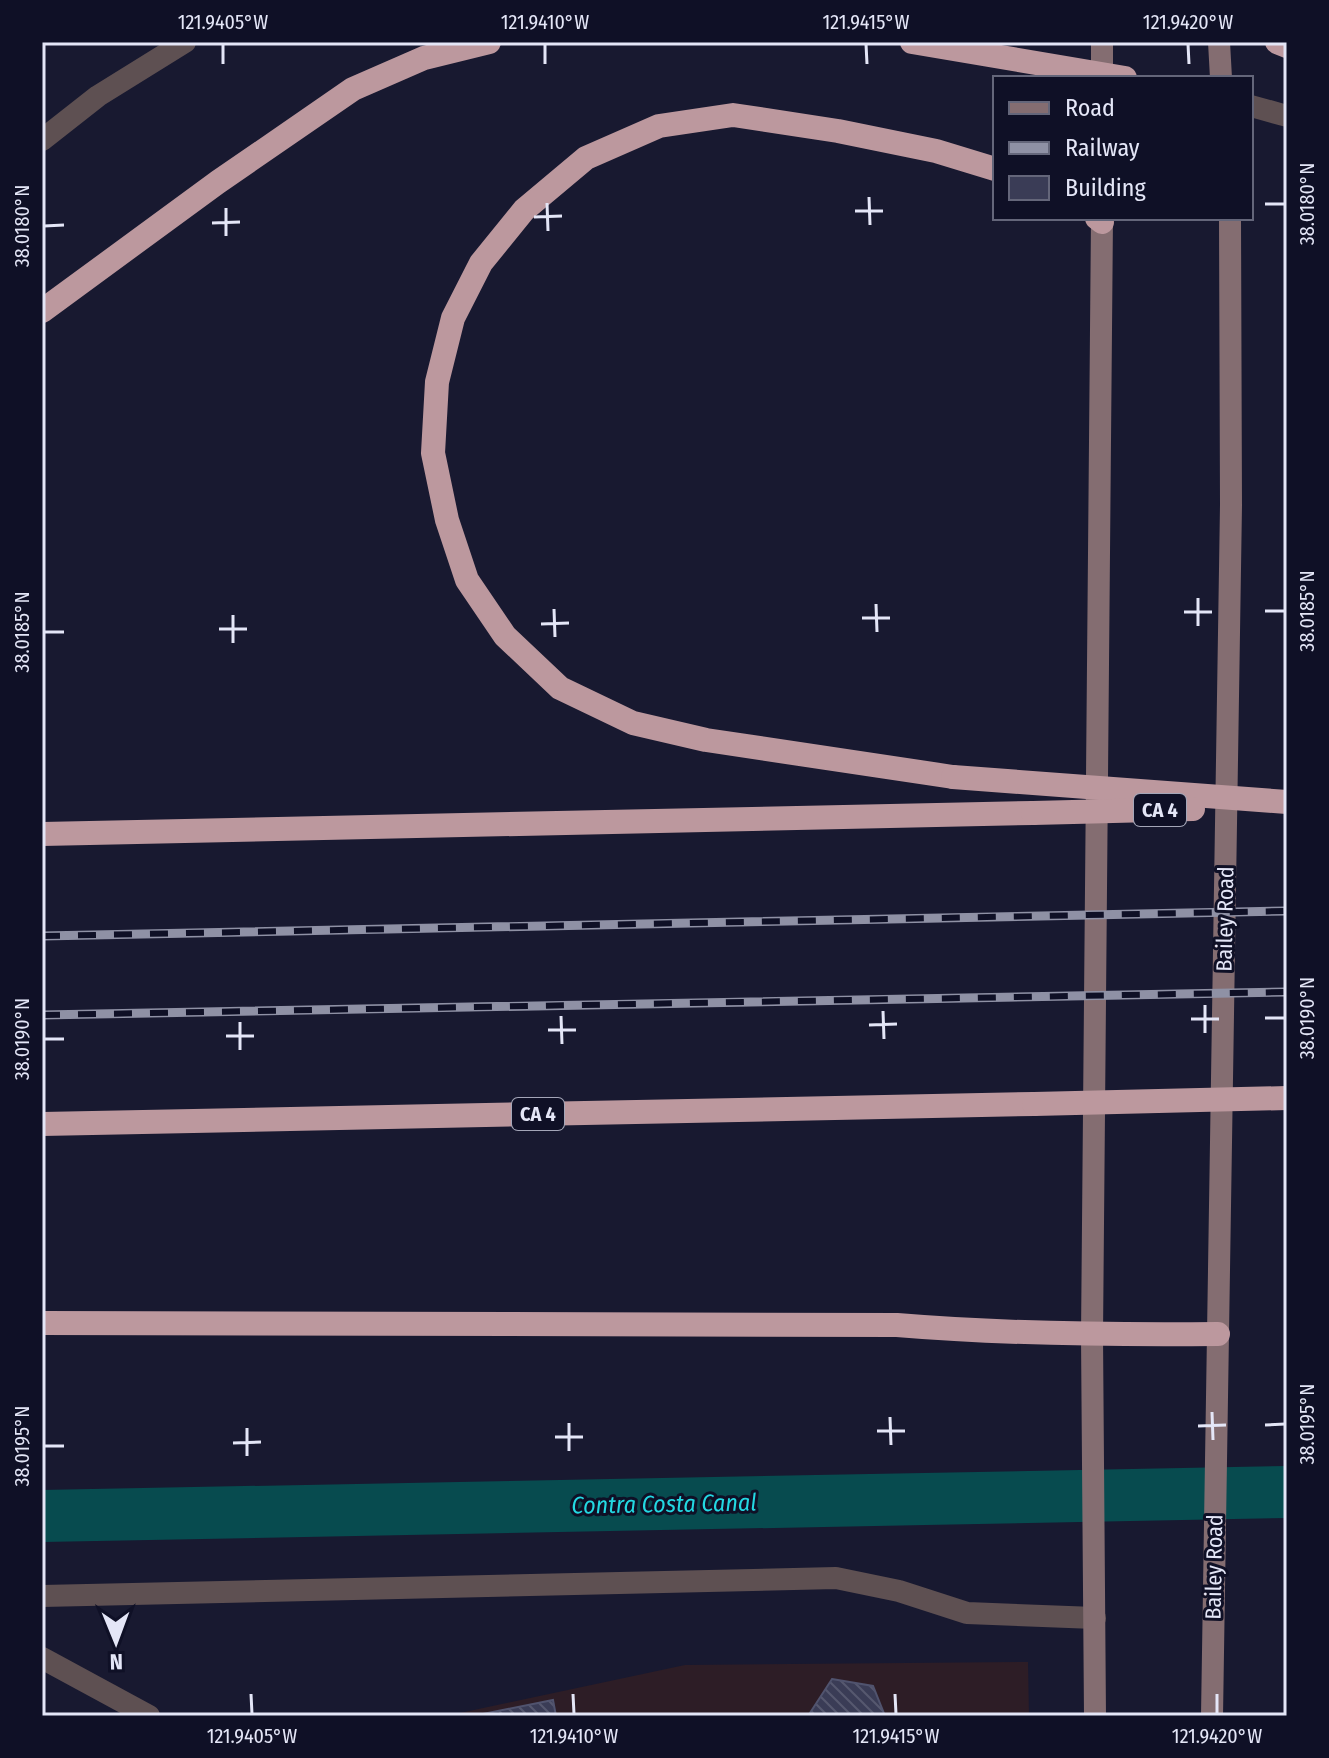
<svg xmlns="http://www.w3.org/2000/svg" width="1329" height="1758" viewBox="0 0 1329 1758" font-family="'Fira Sans Condensed',sans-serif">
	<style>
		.commercial { fill: #2d1d26 }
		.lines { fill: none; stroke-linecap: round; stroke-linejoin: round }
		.canal { stroke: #074b4f; stroke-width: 52 }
		.building { fill: url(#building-back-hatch); stroke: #50536e; stroke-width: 2 }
		.service { stroke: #5e5052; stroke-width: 22 }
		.minor { stroke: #5e5052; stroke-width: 22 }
		.tertiary { stroke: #5e5052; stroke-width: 22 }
		.secondary { stroke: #846d71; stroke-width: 22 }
		.motorway { stroke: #bc989e; stroke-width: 24 }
		.rail-casing { stroke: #8f91a5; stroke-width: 9 }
		.rail { stroke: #0f1026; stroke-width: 6; stroke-dasharray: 18; stroke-linecap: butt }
		.motorway-bridge { stroke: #bc989e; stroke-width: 24 }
		.ticks { fill: none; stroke: #e4e6f7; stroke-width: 3 }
		.labels { text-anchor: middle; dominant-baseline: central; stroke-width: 6; stroke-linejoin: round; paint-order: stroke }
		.shield { fill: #0f1026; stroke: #a4a6b8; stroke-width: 2 }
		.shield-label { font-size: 20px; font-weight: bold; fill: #e4e6f7 }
		.street-label { font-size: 22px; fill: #e4e6f7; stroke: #0f1026 }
		.water-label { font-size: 24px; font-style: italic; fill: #23d8e2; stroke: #0f1026 }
		.neatline { fill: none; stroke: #e4e6f7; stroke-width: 3 }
		.ticks-label { font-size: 20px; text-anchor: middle; fill: #e4e6f7 }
	</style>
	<defs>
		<pattern id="building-back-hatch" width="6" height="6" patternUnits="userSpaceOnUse" patternTransform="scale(2)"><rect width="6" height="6" fill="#3a3c56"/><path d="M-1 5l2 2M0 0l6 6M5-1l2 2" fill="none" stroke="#56586f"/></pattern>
	</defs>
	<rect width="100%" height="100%" fill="#181930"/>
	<path class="commercial" d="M1028 1662 1029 1716H446L685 1665Z"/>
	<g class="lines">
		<path class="canal" d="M42 1516 1287 1492"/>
	</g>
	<g class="building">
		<path d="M832 1679 873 1686 885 1716H808Z"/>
		<path d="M553 1700 556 1716H473Z"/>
	</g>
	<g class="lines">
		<g class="service">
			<path d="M1251 106 1287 116"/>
			<path d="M42 1596 836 1578 899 1591 967 1613 1095 1618"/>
		</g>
		<path class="minor" d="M42 140 98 96 185 42"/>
		<path class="tertiary" d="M42 1658 149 1716"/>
		<g class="secondary">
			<path d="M1219 42 1221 78"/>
			<path d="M1102 78V42"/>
			<path d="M1095 1716 1092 1336 1102 218"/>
			<path d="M1212 1716 1231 505 1230 218"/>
		</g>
		<g class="motorway">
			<path d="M912 42 1125 78"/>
			<path d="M1277 42 1287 46"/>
			<path d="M1097 218 1102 222"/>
			<path d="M42 311 218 182 353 89 424 58 489 42"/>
			<path d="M953 777 706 740 633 723 560 688 505 636 467 580 447 520 433 453 437 382 453 318 481 263 524 210 586 158 659 126 733 115 838 131 936 151 995 169"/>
			<path d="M42 834 1033 813"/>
			<path d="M42 1124 1034 1104"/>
			<path d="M42 1323 897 1325C1004 1334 1110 1335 1218 1334"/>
		</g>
		<defs>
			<g id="rail">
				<path d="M42 936 1287 911"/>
				<path d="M42 1015 1287 992"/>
			</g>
		</defs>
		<use href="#rail" class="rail-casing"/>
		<use href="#rail" class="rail"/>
		<g class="motorway-bridge">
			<path d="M953 777 1287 802"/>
			<path d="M1033 813 1193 809"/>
			<path d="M1034 1104 1287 1098"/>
		</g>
	</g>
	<path class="ticks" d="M223 44V64M545 44V64M866 44 867 64M1188 44 1189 64M869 197 870 225M547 203 548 231M1265 204H1285M226 208V236M855 211H883M534 217 562 216M212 223 240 222M44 226 64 225M1198 598V626M876 604 877 632M554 609 555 637M1265 611H1285M1184 612H1212M233 615V643M862 618H890M541 624 569 623M219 629H247M44 632H64M1205 1005V1033M883 1011 884 1039M561 1016 562 1044M1265 1018H1285M1191 1019H1219M240 1022V1050M869 1025 897 1024M548 1030H576M226 1036H254M44 1039H64M1212 1412 1213 1440M890 1417 891 1445M569 1423V1451M1265 1425 1285 1424M1198 1426 1226 1425M247 1428V1456M877 1431H905M555 1437H583M233 1443 261 1442M44 1446H64M251 1694 252 1714M573 1694 574 1714M895 1694 896 1714M1217 1694V1714"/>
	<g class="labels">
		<g class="shield">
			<rect x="1134" y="794" width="52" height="32" rx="6"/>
			<rect x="512" y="1098" width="52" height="32" rx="6"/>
		</g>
		<g class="shield-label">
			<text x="1160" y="810">CA 4</text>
			<text x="538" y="1114">CA 4</text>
		</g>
		<g class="street-label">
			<text transform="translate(1225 919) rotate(-89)">Bailey Road</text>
			<text transform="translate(1214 1567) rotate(-89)">Bailey Road</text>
		</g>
		<g class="water-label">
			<text transform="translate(664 1504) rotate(-1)">Contra Costa Canal</text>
		</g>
	</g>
	<rect width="1329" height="1758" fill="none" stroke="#0f1026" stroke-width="88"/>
	<rect x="993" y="76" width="260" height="144" fill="#0f1026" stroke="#64667a" stroke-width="2"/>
	<rect x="1009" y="102" width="40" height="12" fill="#846d71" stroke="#64667a" stroke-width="2"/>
	<text x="1065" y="116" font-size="24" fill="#e4e6f7">Road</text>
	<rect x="1009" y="142" width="40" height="12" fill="#8f91a5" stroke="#64667a" stroke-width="2"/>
	<text x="1065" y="156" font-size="24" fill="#e4e6f7">Railway</text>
	<rect x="1009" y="176" width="40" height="24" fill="#3a3c56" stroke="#64667a" stroke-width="2"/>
	<text x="1065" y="196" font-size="24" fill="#e4e6f7">Building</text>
	<g transform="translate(116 1642) rotate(179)" stroke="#0f1026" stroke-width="6" paint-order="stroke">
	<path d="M0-6L14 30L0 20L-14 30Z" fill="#e4e6f7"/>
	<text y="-12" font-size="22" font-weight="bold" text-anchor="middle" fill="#e4e6f7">N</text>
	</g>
	<rect x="44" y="44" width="1241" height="1670" class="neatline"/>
	<g class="ticks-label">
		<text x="223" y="29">121.9405°W</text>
		<text x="545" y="29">121.9410°W</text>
		<text x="866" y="29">121.9415°W</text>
		<text x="1188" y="29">121.9420°W</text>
		<text transform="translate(1307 204) rotate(-90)" y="7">38.0180°N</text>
		<text transform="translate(22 226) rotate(-90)" y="7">38.0180°N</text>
		<text transform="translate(1307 611) rotate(-90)" y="7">38.0185°N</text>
		<text transform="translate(22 632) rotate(-90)" y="7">38.0185°N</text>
		<text transform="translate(1307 1018) rotate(-90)" y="7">38.0190°N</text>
		<text transform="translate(22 1039) rotate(-90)" y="7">38.0190°N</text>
		<text transform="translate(1307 1424) rotate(-90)" y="7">38.0195°N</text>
		<text transform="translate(22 1446) rotate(-90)" y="7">38.0195°N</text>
		<text x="252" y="1743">121.9405°W</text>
		<text x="574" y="1743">121.9410°W</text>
		<text x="896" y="1743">121.9415°W</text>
		<text x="1217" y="1743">121.9420°W</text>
	</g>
</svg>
